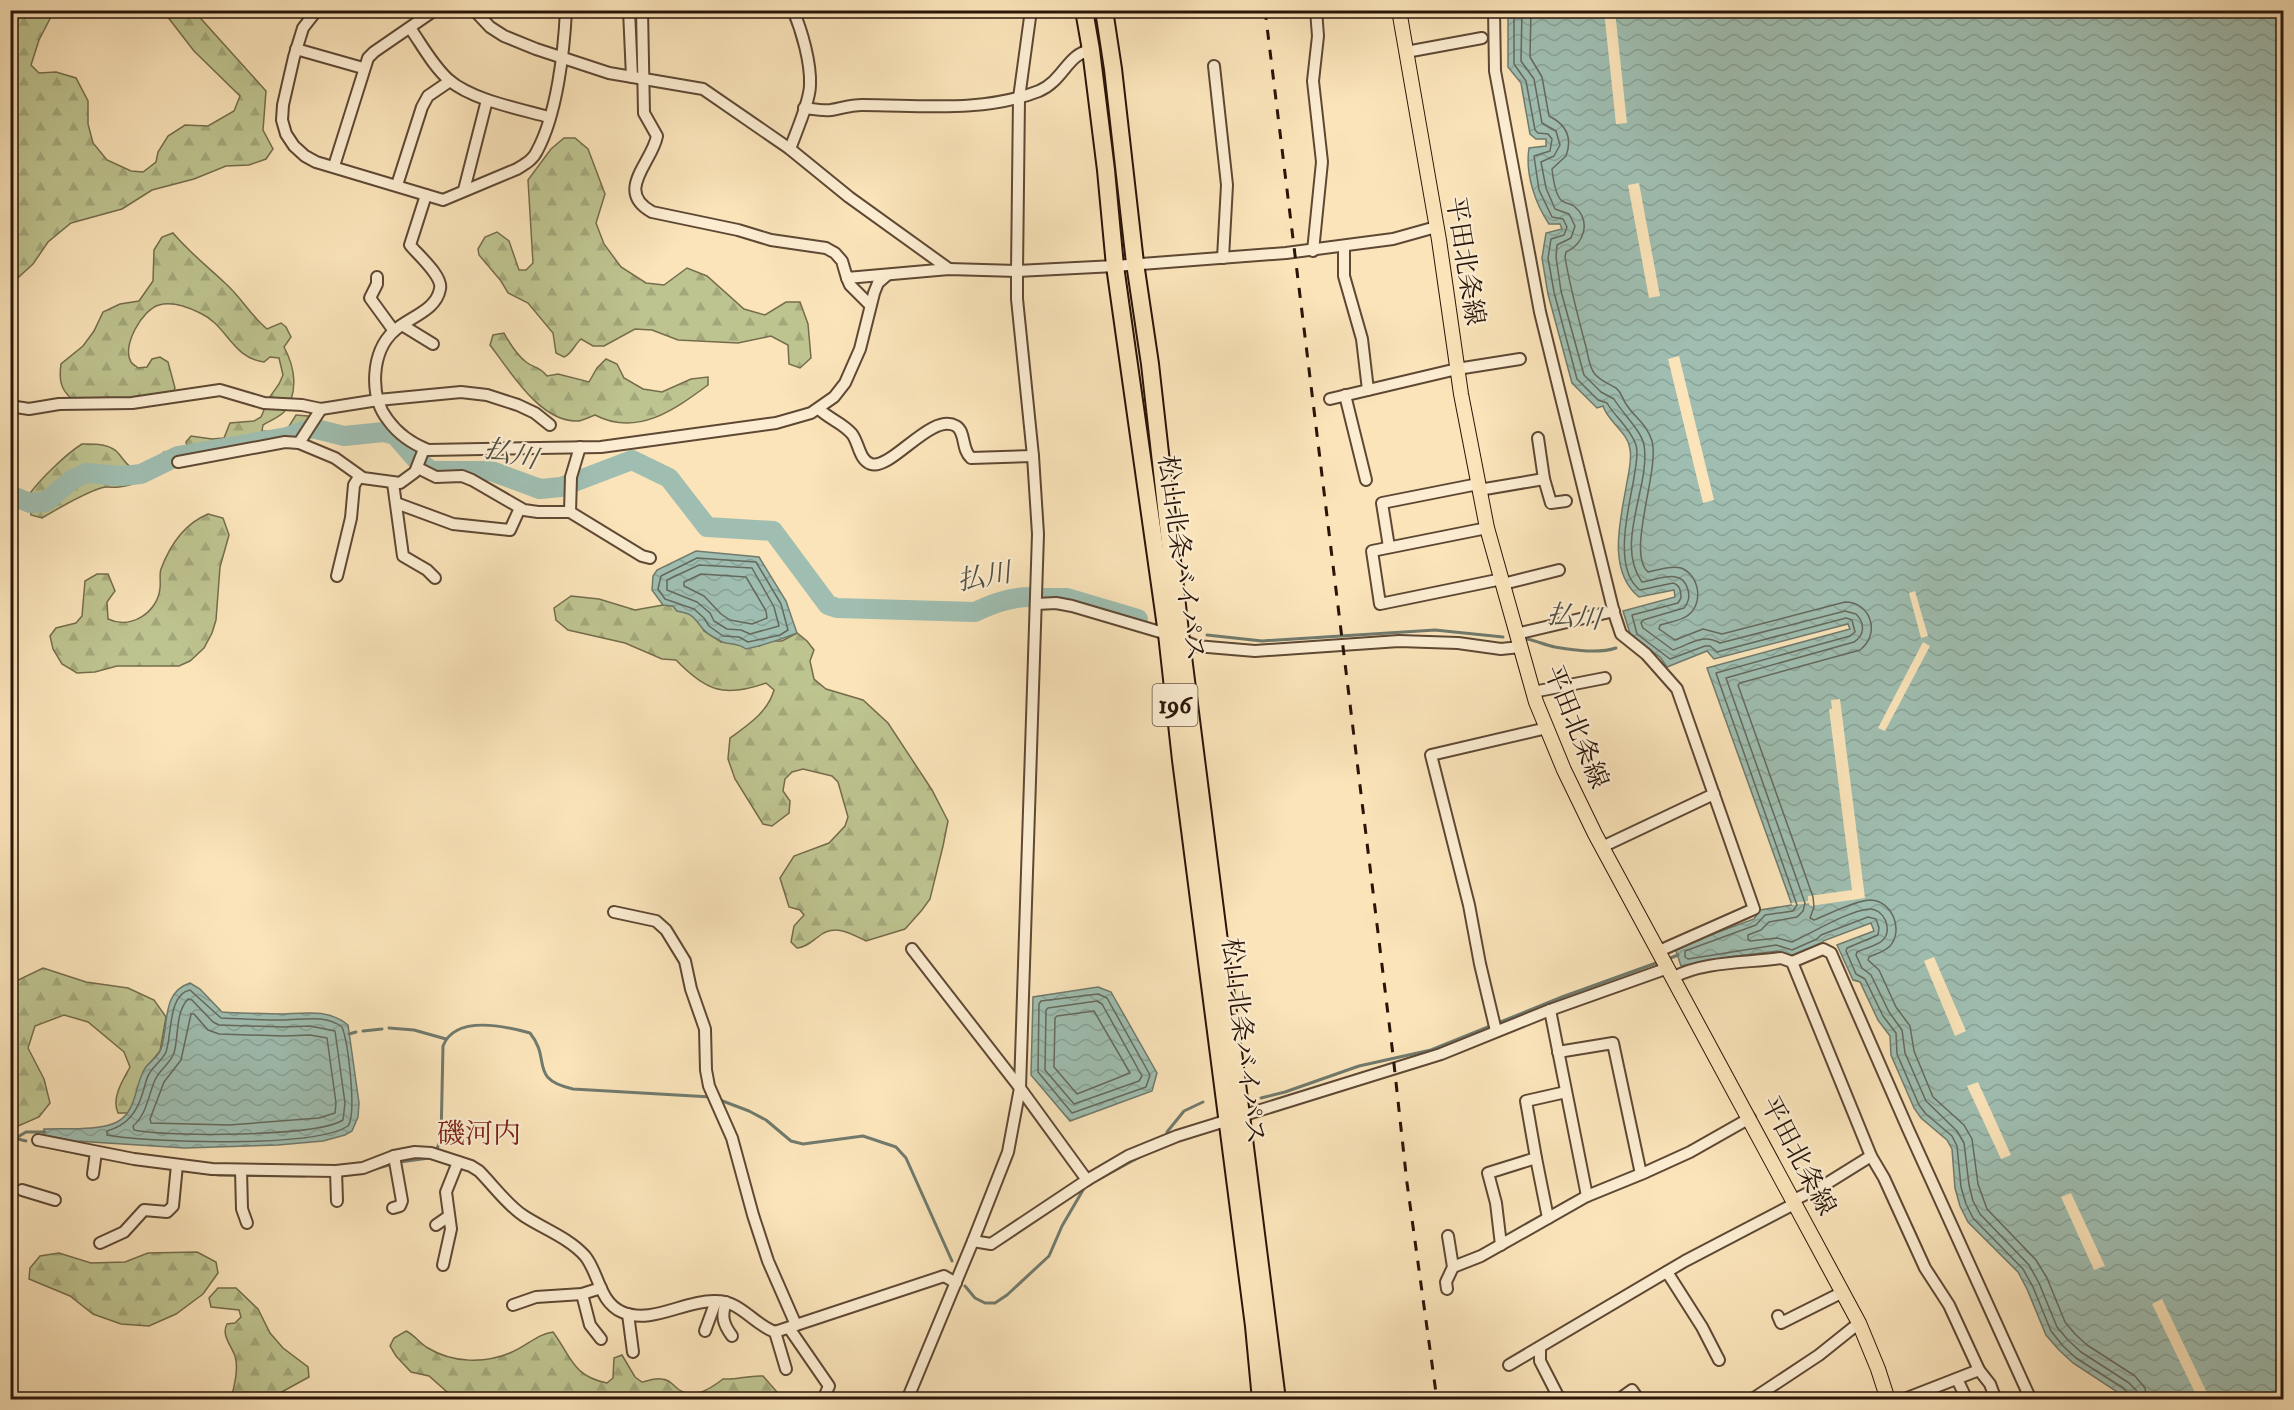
<svg xmlns="http://www.w3.org/2000/svg" width="2294" height="1410" viewBox="0 0 2294 1410" font-family="'IM FELL Double Pica','Noto Serif JP',serif">
	<style>
		.forest { fill: url(#forest-firs); stroke: #746c4c; stroke-width: 1.5 }
		.water { fill: url(#water-waves); stroke: #707a6d; stroke-width: 1.5 }
		.pier { fill: #fbe4ba }
		.lines { fill: none; stroke-linecap: round; stroke-linejoin: round }
		.shore { stroke: #64695c; stroke-width: 1.5 }
		.stream { stroke: #707a6d; stroke-width: 3 }
		.river { stroke: #9fbeb1; stroke-width: 20 }
		.minor-casing { stroke: #5e4834; stroke-width: 14 }
		.major-casing { stroke: #291408; stroke-width: 16 }
		.highway-casing { stroke: #291408; stroke-width: 20 }
		.minor { stroke: #fcedd2; stroke-width: 10 }
		.major { stroke: #fbe4ba; stroke-width: 14 }
		.highway { stroke: #fbe4ba; stroke-width: 16 }
		.rail { stroke: #291408; stroke-width: 3; stroke-dasharray: 10 10; stroke-linecap: butt }
		.labels { text-anchor: middle; dominant-baseline: central; stroke-width: 4.5; stroke-linejoin: round; paint-order: stroke }
		.shield { fill: #fcedd2; stroke: #685545; stroke-width: 1.5 }
		.shield-label { font-size: 24px; font-weight: bold; fill: #291408 }
		.street-label { font-size: 26px; fill: #291408; stroke: #fcedd2 }
		.water-label { font-size: 27px; font-style: italic; fill: #525043; stroke: #fcedd2 }
		.quarter-label { font-size: 28px; fill: #7a1f14; stroke: #fcedd2 }
	</style>
	<defs>
		<pattern id="forest-firs" width="22" height="20" patternUnits="userSpaceOnUse" patternTransform="scale(1.5)"><rect width="22" height="20" fill="#bec490"/><path d="M5 1l3.5 6h-7zM16 11l3.5 6h-7z" fill="#a3a87b"/></pattern>
		<pattern id="water-waves" width="16" height="10" patternUnits="userSpaceOnUse" patternTransform="scale(1.5)"><rect width="16" height="10" fill="#9fbeb1"/><path d="M0 5q4-4 8 0t8 0" fill="none" stroke="#89a297"/></pattern>
	</defs>
	<rect width="100%" height="100%" fill="#fbe4ba"/>
	<filter id="stains"><feTurbulence type="fractalNoise" baseFrequency=".00333" numOctaves="4"/><feColorMatrix values="0 0 0 0 .2 0 0 0 0 .09 0 0 0 0 .02 0 0 0 .5 -.17"/></filter>
	<radialGradient id="worn" r=".72"><stop offset=".6" stop-color="#630" stop-opacity="0"/><stop offset="1" stop-color="#630" stop-opacity=".3"/></radialGradient>
	<g class="forest">
		<path d="M11 10 54 11 39 40 31 65 39 73 56 72 76 78 88 101V124L93 143 107 160 131 171 143 172 156 162 158 152 168 136 185 125 208 126 234 111 240 96 194 51 167 16 165 11H194L266 91 263 130 273 149 266 159 249 165 226 166 194 179 152 190 122 209 71 223 48 242 33 264 11 284Z"/>
		<path d="M564 138H575L588 149 605 194 596 223 604 244 621 267 646 283 664 285 687 268 707 276 744 309 765 315 786 302H800L808 324 811 358 800 368 789 364 788 345 771 336 738 343 678 340 652 330 635 329 604 346H593L581 339C574 345 572 354 564 357L556 353 553 333 528 303 508 293 501 281 479 255 478 249 485 237 497 232 509 241 519 270H526L533 263 528 180 551 149Z"/>
		<path d="M173 233C191 254 206 265 225 283 241 297 251 316 267 329L281 323 286 327 291 337 284 347C295 367 299 393 284 412 279 417 270 421 263 425L262 431 275 432 288 428 296 415 308 416 311 421 304 426 240 442 188 450 186 442 191 436 212 439 224 438 230 423 254 421 261 417 269 398 279 384 283 375 279 358 270 357 264 362C232 358 227 325 200 313 188 307 172 301 159 305 143 309 121 346 131 362 133 365 136 366 138 368L147 367 152 359 160 357 168 362 175 388 172 394 141 399 71 398C60 389 59 378 61 364L83 346 94 331 103 312 120 304 139 301 153 281 154 250 162 237Z"/>
		<path d="M504 333C510 344 516 354 526 362 535 369 538 365 547 376L558 374 589 382 597 368 606 359 617 364 624 378 643 389 662 392 691 379 708 377V385C674 410 637 437 595 415 589 417 582 421 577 421 540 422 510 371 490 345L493 335Z"/>
		<path d="M82 444C94 444 111 443 119 454 127 464 126 464 137 471L145 469 164 452 170 453 171 458 160 460C145 476 144 484 119 487 113 488 107 486 101 488 80 495 61 507 42 518L31 515 28 496C39 480 66 454 82 444Z"/>
		<path d="M208 514 223 518 229 535 220 567 216 620 212 633 204 648 190 661 179 666H117L95 672 77 673 62 664 53 649 50 636 56 628 76 623 82 616 85 581 97 574H108L115 591 107 602 108 619C131 630 158 612 160 588 161 582 159 575 161 569 170 545 184 524 208 514Z"/>
		<path d="M571 596 599 599 635 610 663 605 673 606 677 611 690 613 700 622 704 631 721 642 759 646 771 641H782L797 633 807 641 814 650 810 661 814 679 826 689 863 700 888 723 932 790 948 821 943 846 930 899 922 910 905 929 866 941C850 933 834 923 818 937 811 942 806 947 797 948L791 942 794 926 804 915 800 910 789 907 780 878 794 856 829 843 845 826 848 817 838 782 832 776 803 769 792 772 785 779 783 791 790 801 789 813 772 826 763 824 735 779 728 759 730 738C748 725 768 712 774 690L766 683C724 698 706 691 676 660L662 659 625 643 568 630 556 620 554 608Z"/>
		<path d="M43 968 86 982 128 988 154 1000 166 1017 160 1051 144 1070 136 1097 128 1113H118C111 1098 123 1080 130 1067L124 1052 88 1022 64 1015 35 1026 28 1048 44 1079 50 1103 39 1117 11 1129 10 984Z"/>
		<path d="M197 1252 216 1262 218 1273 203 1294 176 1314 149 1326 121 1324 93 1314 70 1296 29 1279 30 1268 40 1256 59 1253 91 1263 125 1262 148 1253Z"/>
		<path d="M218 1288H236L258 1309 270 1333 283 1348 308 1367 309 1377 269 1399H231C234 1387 239 1368 235 1356 231 1345 221 1335 227 1324L235 1323 241 1317 239 1310 211 1307 209 1298Z"/>
		<path d="M406 1331C416 1336 419 1343 428 1348 452 1363 486 1364 512 1352 527 1346 537 1334 553 1332 571 1356 572 1376 607 1383L613 1378 614 1358 622 1355 635 1377 642 1382C647 1381 655 1378 661 1379 669 1379 673 1385 678 1389 694 1400 710 1389 723 1379 737 1380 749 1375 763 1376L783 1399H455L429 1376 411 1372 396 1356 390 1346 394 1338Z"/>
	</g>
	<g class="water">
		<path d="M1508 11H2283V1399H2126L2119 1393 2073 1363 2059 1350 2046 1335 2027 1289 2018 1272 1968 1222 1960 1206 1955 1188 1952 1149 1947 1140 1921 1118 1914 1108 1891 1055 1890 1036 1878 1020 1860 982 1853 980 1837 945 1874 931 1871 923 1823 941 1822 943 1792 957 1777 951 1729 957 1681 966 1675 948 1754 919 1760 910 1792 905 1707 668 1850 629 1848 624 1714 659 1707 651 1667 667 1660 657 1631 637 1623 611 1675 597 1674 590 1639 597C1606 570 1621 518 1627 482 1629 471 1632 459 1630 449 1628 432 1608 422 1603 406L1597 408 1572 383 1548 294 1542 258 1546 233 1562 229 1560 224H1549C1535 203 1525 174 1529 148L1546 146V139H1536L1530 134 1521 83 1508 67Z"/>
		<path d="M696 551 759 557 786 601 797 633C780 640 764 645 746 649 736 641 727 646 719 640 715 638 706 633 703 629 693 617 694 614 677 611L673 606 663 605 652 590 653 576 657 570Z"/>
		<path d="M190 983 200 989 222 1012C243 1013 263 1014 284 1014 306 1013 329 1009 348 1025L359 1103 358 1117 352 1131 345 1135 323 1141 278 1145 185 1148 76 1141 43 1135 44 1129C63 1128 100 1131 117 1122 137 1111 134 1088 144 1070 148 1062 157 1059 161 1049 169 1026 161 992 190 983Z"/>
		<path d="M1098 987 1111 992 1157 1073 1152 1091 1070 1121 1031 1075 1033 997Z"/>
	</g>
	<g class="pier">
		<path d="M1604 11H1615L1627 123 1616 124Z"/>
		<path d="M1639 183 1660 296 1649 298 1628 185Z"/>
		<path d="M1679 356 1714 500 1703 503 1668 359Z"/>
		<path d="M1915 591 1928 636 1921 638 1909 593Z"/>
		<path d="M1923 642 1930 646 1885 731 1878 728Z"/>
		<path d="M1840 699 1865 898 1810 906 1809 903 1792 905 1791 903 1808 901V896L1852 890 1829 709H1832L1831 700Z"/>
		<path d="M1934 957 1966 1031 1955 1036 1924 961Z"/>
		<path d="M1978 1082 2011 1155 2001 1159 1967 1086Z"/>
		<path d="M2071 1193 2105 1266 2094 1270 2061 1197Z"/>
		<path d="M2162 1299 2210 1399H2198L2152 1304Z"/>
	</g>
	<g class="lines">
		<g class="shore">
			<path d="M1514 10V64L1526 81 1535 130 1538 133 1548 134 1552 139 1550 151 1534 156 1539 190 1552 217 1563 219 1567 227 1564 235 1551 239 1548 258 1554 292 1577 379 1598 400 1607 403C1615 417 1631 429 1636 445 1639 454 1635 468 1634 478 1629 507 1612 569 1640 590L1673 583C1680 585 1681 591 1681 598L1678 603 1632 615 1637 634 1670 659 1705 646H1710L1717 652 1846 618 1852 620 1855 632 1850 636 1716 673 1797 905 1793 911 1765 915 1756 925 1685 951V957L1688 959 1776 945 1792 950 1817 939 1821 935 1868 917 1876 919 1879 928 1878 935 1847 948 1846 951 1856 974 1865 979 1883 1016 1896 1033 1897 1054 1919 1105 1926 1114 1952 1136 1957 1146 1961 1187 1966 1204 1973 1218 2023 1269 2033 1287 2051 1331 2063 1346 2076 1358 2123 1388 2129 1394 2130 1400"/>
			<path d="M1522 10 1521 61 1534 79 1542 123 1556 131 1560 145 1554 156 1541 162 1546 188 1555 209 1569 214 1575 226 1571 238 1557 245 1556 257 1561 291 1584 375 1601 392 1614 399C1622 413 1641 430 1644 445 1651 486 1614 543 1642 582 1657 580 1683 567 1688 590 1690 597 1689 602 1684 608L1643 620 1641 623 1643 628 1673 650C1691 644 1702 633 1720 643L1845 611 1856 614C1865 623 1865 635 1854 642L1726 678 1805 903 1803 911 1797 917 1769 922 1761 930 1748 935V939L1750 941 1777 938 1792 942C1812 933 1848 911 1869 909 1884 908 1893 930 1883 940 1877 946 1865 948 1857 952L1856 955 1862 968 1871 975 1889 1012 1902 1030 1905 1053 1926 1101 1957 1131 1964 1143 1969 1185 1973 1201 1980 1214 2029 1265 2039 1283 2057 1327 2068 1340 2081 1352 2129 1383 2136 1390 2138 1400"/>
			<path d="M1531 10 1530 57 1542 77 1549 116C1565 124 1573 137 1566 156L1552 169C1553 178 1555 194 1561 200 1564 203 1571 204 1574 206 1592 221 1584 244 1566 252L1565 257C1570 287 1578 317 1586 347 1588 355 1589 366 1594 373 1600 381 1608 383 1616 388 1622 393 1622 398 1626 404 1634 417 1647 424 1652 441 1660 470 1626 553 1648 572 1658 570 1671 565 1681 568 1700 575 1704 605 1687 616 1680 621 1669 622 1660 625L1659 629 1675 640 1703 629 1722 634 1845 602C1871 602 1881 634 1860 650L1740 683 1738 685 1813 897 1814 907 1810 918 1814 920C1829 914 1856 900 1871 900 1892 901 1904 930 1890 946 1884 952 1876 954 1869 957L1868 960 1879 970 1896 1007 1910 1026 1914 1051 1933 1097 1964 1125 1972 1139 1978 1184 1987 1209 2036 1260 2047 1278 2065 1322 2075 1334 2087 1345 2135 1376 2145 1388 2147 1400"/>
			<path d="M697 558 756 562 781 604 788 630 780 635 748 642 739 637 723 636 709 626 704 618 694 609 665 599 658 589 661 576Z"/>
			<path d="M699 565 752 568 774 607 779 626 750 634 741 630 727 629 714 621 710 613 697 602 667 590V580Z"/>
			<path d="M701 574 746 577 766 611 767 618 752 624 730 620 721 614 704 596 684 586V582Z"/>
			<path d="M190 990 221 1018C241 1019 262 1020 282 1020 302 1020 325 1014 342 1027 348 1042 357 1114 348 1126 315 1148 150 1143 107 1135V1131C128 1125 137 1112 143 1092 145 1086 146 1079 149 1074 153 1066 162 1061 166 1052 172 1035 168 994 190 990Z"/>
			<path d="M1098 994 1107 998 1150 1075 1146 1087 1072 1113 1038 1072 1039 1004 1041 1001Z"/>
			<path d="M188 999 192 1000 213 1022 219 1025 284 1027 310 1026 335 1031 345 1103 343 1120C317 1137 167 1137 134 1130L133 1126C147 1114 148 1096 155 1080 159 1070 170 1064 174 1053 179 1036 175 1013 188 999Z"/>
			<path d="M1097 1001 1102 1004 1142 1076 1139 1081 1074 1104 1045 1070 1046 1010 1048 1008Z"/>
			<path d="M1094 1011 1130 1073 1077 1094 1054 1067 1055 1018 1057 1016Z"/>
			<path d="M191 1014H194L208 1030 219 1034 284 1036 310 1035 327 1038 336 1103 335 1113 319 1118 229 1125 151 1123 150 1119 164 1082 181 1060Z"/>
		</g>
		<g class="stream">
			<path d="M1207 635 1262 641 1435 630 1503 637"/>
			<path d="M1527 639C1537 641 1545 645 1555 647 1574 650 1598 654 1616 648"/>
			<path d="M1668 959 1678 955"/>
			<path d="M389 1028 414 1030 446 1039"/>
			<path d="M363 1031 382 1029"/>
			<path d="M349 1034 356 1032"/>
			<path d="M1261 1098 1285 1092 1359 1066 1431 1050 1562 997 1659 962"/>
			<path d="M720 1100 749 1111 766 1120 791 1141 803 1144 863 1136 896 1147 906 1158 952 1261"/>
			<path d="M1167 1132 1184 1111 1203 1102"/>
			<path d="M10 1137 26 1141"/>
			<path d="M16 1138 26 1132H45"/>
			<path d="M62 1150 94 1157"/>
			<path d="M436 1151 441 1139 443 1046C455 1015 505 1026 530 1033 552 1060 528 1079 573 1089L711 1097"/>
			<path d="M180 1170 219 1175 305 1176"/>
			<path d="M371 1170 400 1162 429 1158"/>
			<path d="M339 1176 353 1174"/>
			<path d="M1099 1179 1147 1153"/>
			<path d="M965 1286 975 1298 985 1303H995L1007 1295 1049 1256 1062 1226 1083 1190"/>
		</g>
		<g class="river">
			<path d="M10 495 30 503 45 502 73 479 87 473 122 476 141 474 178 456 287 437 312 428 344 436 384 432 395 435 415 458 431 471H491L540 489 561 487 632 460 669 478 707 527 773 531 828 605 837 608 975 612C994 603 1011 597 1032 597"/>
			<path d="M1041 598H1067L1138 619"/>
		</g>
		<defs>
			<g id="minor">
				<path d="M317 10 303 28 294 57 283 105 282 120 286 134 294 146 305 156 316 162 443 200 517 169C525 164 533 160 537 151 557 114 564 52 566 10"/>
				<path d="M474 10 490 27 504 36 536 49 609 73 703 89 790 149 849 197 949 269"/>
				<path d="M629 10 632 77"/>
				<path d="M642 10 644 113 657 136C652 163 614 191 652 212L738 230 771 240 826 248 835 253 842 261 847 278 949 269 1017 271 1115 266 1286 253 1393 239 1436 227"/>
				<path d="M1494 10 1495 71 1540 312 1614 613 1621 634 1646 654 1677 689 1754 909 1659 951"/>
				<path d="M410 28C422 45 433 66 449 80 472 100 520 109 549 117"/>
				<path d="M296 49 363 68"/>
				<path d="M1406 52 1482 38"/>
				<path d="M1214 66 1227 185 1223 258"/>
				<path d="M804 108C813 109 822 111 831 110 842 108 851 105 862 105 921 105 983 113 1039 91 1064 80 1067 54 1091 50"/>
				<path d="M790 149C796 132 810 101 810 85 811 63 802 31 793 10"/>
				<path d="M334 166 368 58 374 52 435 10"/>
				<path d="M397 185 422 107 428 96 450 81"/>
				<path d="M464 190 487 100"/>
				<path d="M426 195 410 245C418 255 443 276 440 289 436 311 409 317 394 331 371 352 369 396 388 420 398 434 413 444 428 450L601 447 776 423 811 413 834 397 845 383 860 349 874 293 878 283 886 276"/>
				<path d="M1344 246V276L1362 339 1368 390"/>
				<path d="M1313 251 1322 162 1313 81 1318 36 1316 10"/>
				<path d="M377 277V284L370 298 394 331"/>
				<path d="M847 278 850 285 870 305"/>
				<path d="M402 325 433 344"/>
				<path d="M1345 395 1366 480"/>
				<path d="M1330 399 1457 369 1520 359"/>
				<path d="M10 406 29 409 59 404 132 403 220 390 264 403 302 405 321 409 378 400 461 392 487 395 518 405 535 413 550 425"/>
				<path d="M819 409C829 419 843 423 852 434 859 443 859 460 871 464 892 470 931 412 956 426 966 432 961 449 971 458L1033 456"/>
				<path d="M299 443 321 409"/>
				<path d="M178 462 285 442 299 443 335 458 363 478 400 483 415 472 424 449"/>
				<path d="M418 468 436 477 462 476 472 480 524 510 538 512H570L642 556 650 558"/>
				<path d="M1544 479 1551 503 1566 501"/>
				<path d="M393 483 403 556 427 570 435 578"/>
				<path d="M1479 490 1544 479 1538 438"/>
				<path d="M396 503 453 524 510 530 520 508"/>
				<path d="M570 512 571 477 580 447"/>
				<path d="M1487 528 1372 551 1380 604 1502 579"/>
				<path d="M1389 547 1382 503 1478 484"/>
				<path d="M337 576 351 518 354 485 359 477"/>
				<path d="M1503 584 1559 570"/>
				<path d="M1036 604 1056 603 1072 606 1167 634 1196 646 1255 651 1399 641 1458 643 1501 649 1520 647"/>
				<path d="M1516 634 1614 611"/>
				<path d="M1533 692 1605 678"/>
				<path d="M1602 847 1714 794"/>
				<path d="M614 912 656 921 666 930 685 961 691 989 705 1029 706 1070 709 1086 732 1138 753 1215 768 1261 796 1325"/>
				<path d="M912 949 1020 1088 1087 1180"/>
				<path d="M1792 962 1823 949 1831 953 1908 1129 2031 1400"/>
				<path d="M1674 977C1705 961 1746 963 1781 958L1792 962 1871 1156 1884 1178 1925 1268 1949 1305 1979 1370 1990 1384 1996 1400"/>
				<path d="M1550 1010 1587 1196"/>
				<path d="M1496 1031 1480 964 1469 905 1431 755 1547 728"/>
				<path d="M1558 1052 1613 1043 1641 1174"/>
				<path d="M38 1140 134 1159 212 1169 336 1171 363 1168 394 1156 415 1152 431 1153 471 1166 479 1171C493 1185 508 1206 524 1216 544 1229 569 1238 585 1256 599 1273 599 1302 622 1312 651 1325 685 1300 716 1301 741 1301 753 1324 775 1332L944 1276 956 1283"/>
				<path d="M1536 1158 1526 1101 1566 1092"/>
				<path d="M241 1170 242 1209 247 1223"/>
				<path d="M336 1171 337 1201"/>
				<path d="M93 1174 96 1152"/>
				<path d="M22 1190 55 1200"/>
				<path d="M1794 1200 1826 1184 1871 1156"/>
				<path d="M393 1208 400 1206 402 1201 394 1156"/>
				<path d="M436 1225 449 1216"/>
				<path d="M973 1241 991 1244 1087 1180 1128 1156 1177 1136 1441 1054 1550 1010 1668 968"/>
				<path d="M100 1243 124 1232 144 1210 167 1212 173 1206 177 1165"/>
				<path d="M1501 1245 1496 1203 1488 1173 1536 1158 1548 1218"/>
				<path d="M443 1265 451 1229 446 1192 458 1162"/>
				<path d="M1453 1267 1481 1256 1587 1196 1646 1172 1690 1152 1750 1118"/>
				<path d="M1667 1272 1702 1327 1719 1360"/>
				<path d="M1447 1289 1446 1282 1453 1267 1448 1236"/>
				<path d="M582 1294 590 1325 601 1339"/>
				<path d="M726 1302C721 1316 723 1324 732 1336"/>
				<path d="M513 1305 536 1297 582 1294 601 1288"/>
				<path d="M628 1314 633 1352"/>
				<path d="M1778 1316 1781 1323 1843 1292"/>
				<path d="M789 1328 829 1386 825 1395 826 1400"/>
				<path d="M705 1331 716 1301"/>
				<path d="M775 1332 786 1369"/>
				<path d="M1540 1348V1361L1560 1400"/>
				<path d="M1509 1365 1685 1261 1796 1203"/>
				<path d="M1957 1379 1967 1400"/>
				<path d="M907 1400 973 1241 1008 1152 1020 1088 1038 534 1033 456 1017 299V271L1019 98 1031 10"/>
				<path d="M1618 1400 1632 1390 1639 1400"/>
				<path d="M1751 1400 1819 1355 1859 1323"/>
				<path d="M1902 1400 1979 1370"/>
			</g>
			<path id="major" d="M1399 10 1439 240 1461 394 1487 528 1536 702 1564 770 1595 834 1859 1323 1878 1369 1888 1400"/>
			<g id="highway">
				<path d="M1084 10 1091 50 1106 170 1115 266 1167 634 1181 760 1254 1326 1261 1400"/>
				<path d="M1104 10 1113 69 1135 263 1150 364 1181 641 1277 1400"/>
			</g>
		</defs>
		<use href="#minor" class="minor-casing"/>
		<use href="#major" class="major-casing"/>
		<use href="#highway" class="highway-casing"/>
		<use href="#minor" class="minor"/>
		<use href="#major" class="major"/>
		<use href="#highway" class="highway"/>
		<path class="rail" d="M1265 10 1393 1055 1407 1183 1437 1400"/>
	</g>
	<g class="labels">
		<rect class="shield" x="1152.5" y="684" width="45" height="42" rx="4.5"/>
		<g class="shield-label">
			<text x="1175" y="705">196</text>
		</g>
		<g class="street-label">
			<text transform="translate(1465 261) rotate(81)">平田北条線</text>
			<text transform="translate(1181 558) rotate(82)">松山北条バイパス</text>
			<text transform="translate(1576 727) rotate(68)">平田北条線</text>
			<text transform="translate(1243 1041) rotate(83)">松山北条バイパス</text>
			<text transform="translate(1798 1156) rotate(62)">平田北条線</text>
		</g>
		<g class="water-label">
			<text transform="translate(511 454) rotate(13)">払川</text>
			<text transform="translate(984 577) rotate(-10)">払川</text>
			<text transform="translate(1574 617) rotate(6)">払川</text>
		</g>
		<g class="quarter-label">
			<text x="479" y="1134">磯河内</text>
		</g>
	</g>
	<rect width="2294" height="1410" fill="none" stroke="#fbe4ba" stroke-width="36"/>
	<rect x="12" y="12" width="2270" height="1386" fill="none" stroke="#291408" stroke-width="3"/>
	<rect x="18" y="18" width="2258" height="1374" fill="none" stroke="#291408" stroke-width="1.5"/>
	<rect width="100%" height="100%" filter="url(#stains)"/>
	<rect width="100%" height="100%" fill="url(#worn)"/>
</svg>
